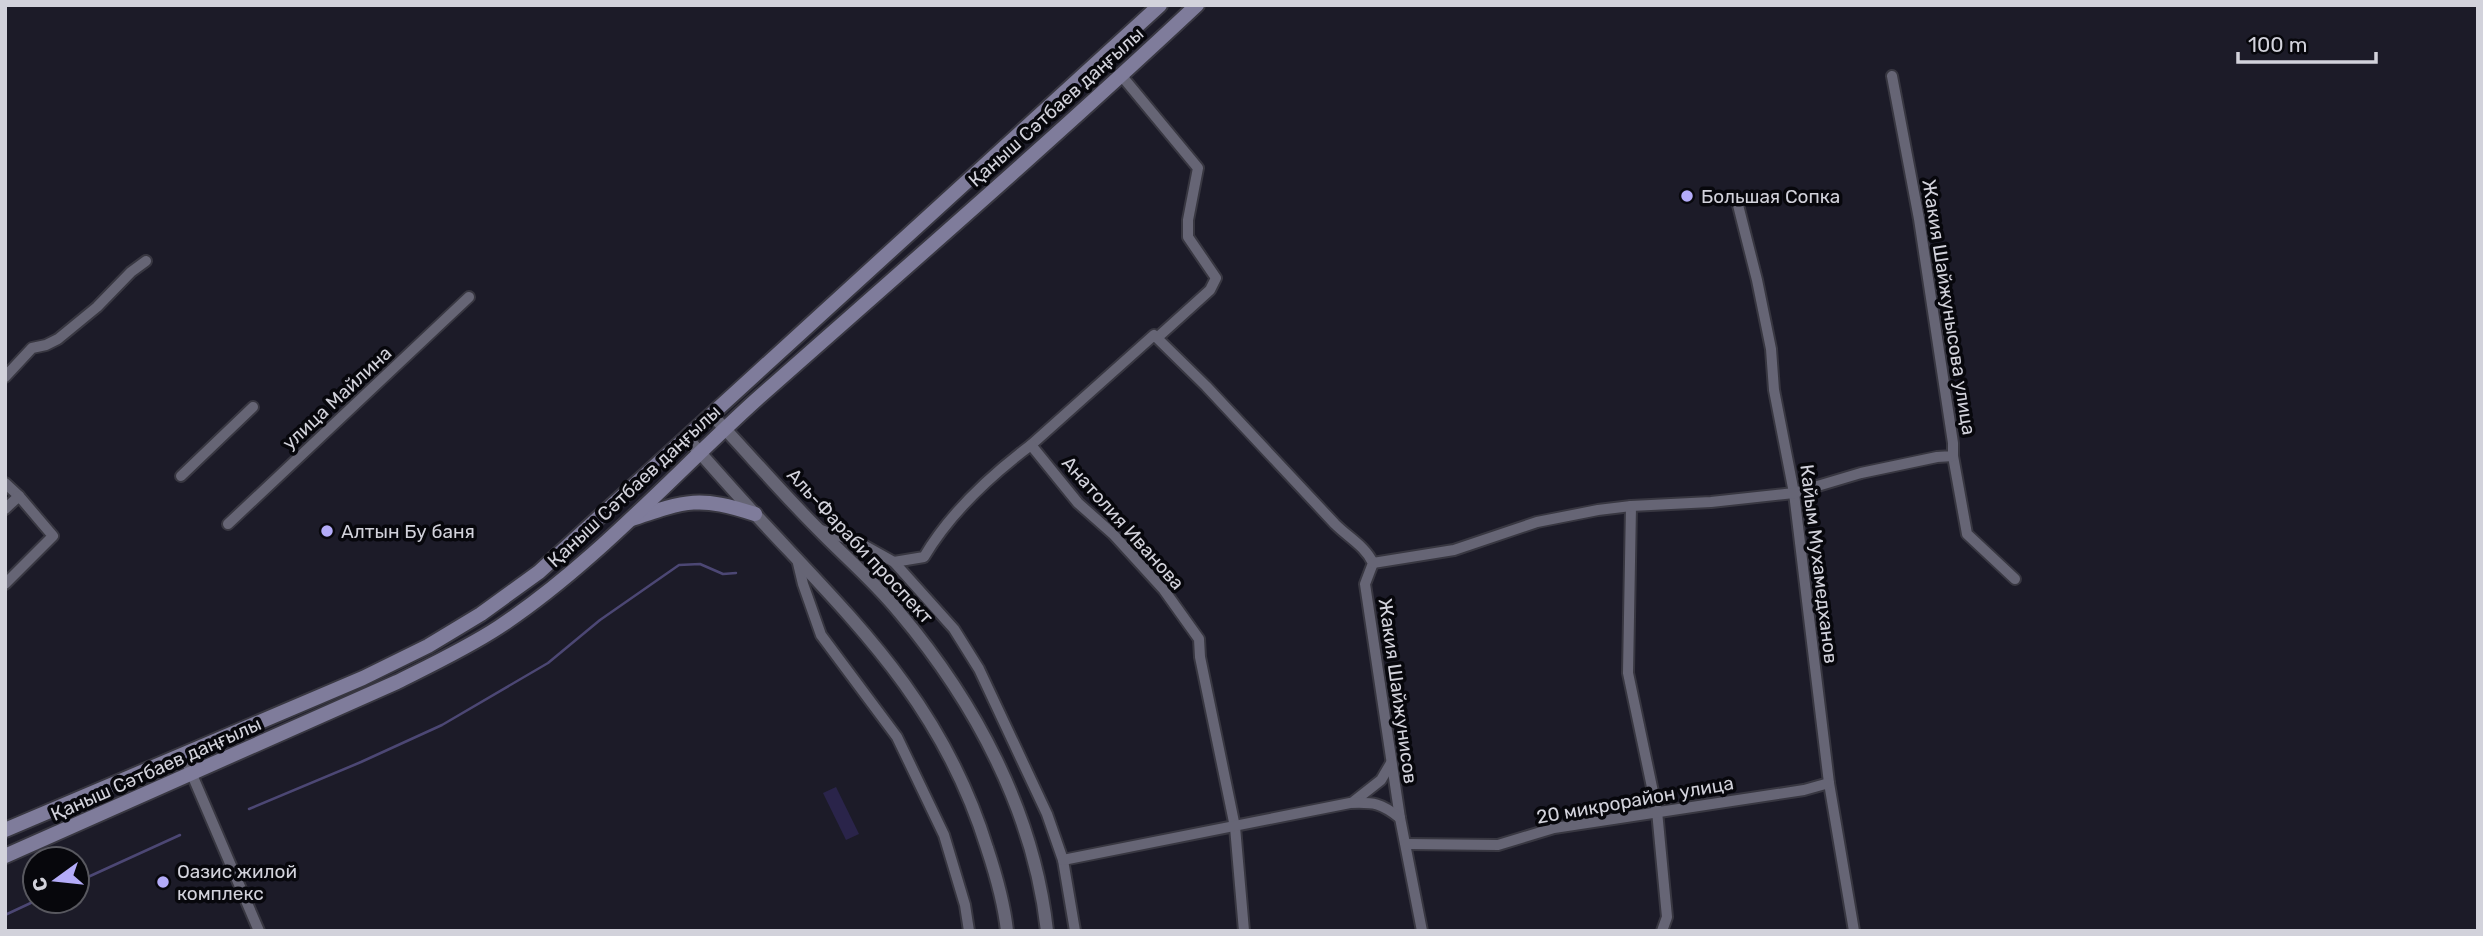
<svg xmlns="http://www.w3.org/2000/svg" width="2483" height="936" viewBox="0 0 2483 936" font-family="Rubik,sans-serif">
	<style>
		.green { fill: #2a244a }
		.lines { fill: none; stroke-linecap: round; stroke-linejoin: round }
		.stream { stroke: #4c4774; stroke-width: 2.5 }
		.minor-casing { stroke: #383741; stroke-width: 14 }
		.tertiary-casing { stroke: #383741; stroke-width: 16 }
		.secondary-casing { stroke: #383741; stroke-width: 18 }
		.minor { stroke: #666575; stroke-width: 10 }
		.tertiary { stroke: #666575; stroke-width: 12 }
		.secondary { stroke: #7f7c9b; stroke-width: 14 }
		.poi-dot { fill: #b4acf9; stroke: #07070c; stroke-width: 2.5 }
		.labels { text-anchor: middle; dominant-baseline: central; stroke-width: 7; stroke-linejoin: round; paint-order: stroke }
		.street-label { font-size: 19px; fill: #d2d2db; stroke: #07070c }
		.poi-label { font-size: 19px; fill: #d2d2db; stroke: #07070c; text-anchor: start }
	</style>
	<rect width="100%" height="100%" fill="#1c1b28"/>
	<path class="green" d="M836 787 859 834 846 840 823 793Z"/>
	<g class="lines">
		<g class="stream">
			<path d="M249 809 361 762 442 725 548 663 600 620 679 565 700 564 723 574 736 573"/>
			<path d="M77 882 180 835"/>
			<path d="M5 915 35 901"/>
		</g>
		<defs>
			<g id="minor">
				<path d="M1121 75 1198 168 1188 220V237L1216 278 1210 290 1158 337"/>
				<path d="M1738 205 1757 280 1771 349 1774 390 1794 493 1829 783 1854 931"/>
				<path d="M5 377 32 348 46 345 58 339 97 307 131 272 146 261"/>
				<path d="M1031 445 1154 335 1206 386 1335 524C1349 538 1365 546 1373 563L1365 584 1400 818 1422 931"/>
				<path d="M1953 456 1967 534 2015 579"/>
				<path d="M181 476 253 407"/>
				<path d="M5 483 19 496"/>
				<path d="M1631 506 1628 673 1657 811 1667 917 1662 931"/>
				<path d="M5 509 19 496 53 536 5 584"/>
				<path d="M228 524 469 297"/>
				<path d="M818 529 860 543 894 562 954 629 979 669 1047 814 1063 860 1075 931"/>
				<path d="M797 559 803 584 821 635 897 737 944 835 965 905 969 931"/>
				<path d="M894 562 924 557C950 513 991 475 1031 445L1078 503 1113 534 1164 590 1199 639 1200 657 1235 827 1244 931"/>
				<path d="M1373 563 1454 550 1537 522 1598 510 1631 506 1711 502 1794 493 1861 473 1937 457 1953 456V443L1919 219 1892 76"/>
				<path d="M184 756 259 931"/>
				<path d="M1353 802 1381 780 1391 763"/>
				<path d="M1406 844 1498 845 1554 828 1804 790 1829 783"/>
				<path d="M1063 860 1350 803C1374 802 1381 803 1400 818"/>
			</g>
			<g id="tertiary">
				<path d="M712 415C747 452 781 492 817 528 844 556 874 581 899 612 975 702 1034 812 1047 931"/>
				<path d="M687 438C709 463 731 488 754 513 854 621 942 702 987 848 996 875 1004 903 1007 931"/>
			</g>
			<g id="secondary">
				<path d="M632 519C687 500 700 496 755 514"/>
				<path d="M5 830 363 678 428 646 481 614 539 572 1160 5"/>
				<path d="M5 856 397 682C431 665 467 648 499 627 593 565 673 475 756 400 904 269 1053 140 1197 5"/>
			</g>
		</defs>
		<use href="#minor" class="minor-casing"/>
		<use href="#tertiary" class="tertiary-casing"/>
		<use href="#secondary" class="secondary-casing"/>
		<use href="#minor" class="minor"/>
		<use href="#tertiary" class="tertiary"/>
		<use href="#secondary" class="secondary"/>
	</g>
	<g class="poi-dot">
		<circle cx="1687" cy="196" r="7"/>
		<circle cx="327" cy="531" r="7"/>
		<circle cx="163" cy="882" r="7"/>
	</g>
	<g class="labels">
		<g class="street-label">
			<text transform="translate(1056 107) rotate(-42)">Қаныш Сәтбаев даңғылы</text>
			<text transform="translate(1949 307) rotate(81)">Жакия Шайжунысова улица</text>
			<text transform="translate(337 398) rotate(-43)">улица Майлина</text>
			<text transform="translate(634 486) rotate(-43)">Қаныш Сәтбаев даңғылы</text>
			<text transform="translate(1123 523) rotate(48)">Анатолия Иванова</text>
			<text transform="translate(860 546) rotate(47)">Аль-Фараби проспект</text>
			<text transform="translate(1819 564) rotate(83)">Кайым Мухамедханов</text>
			<text transform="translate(1398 691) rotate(82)">Жакия Шайжунисов</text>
			<text transform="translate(156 769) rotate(-24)">Қаныш Сәтбаев даңғылы</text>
			<text transform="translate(1635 800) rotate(-10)">20 микрорайон улица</text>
		</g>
		<g class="poi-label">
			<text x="1701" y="196">Большая Сопка</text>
			<text x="341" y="531">Алтын Бу баня</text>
			<text x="177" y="871">Оазис жилой<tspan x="177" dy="22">комплекс</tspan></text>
		</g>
	</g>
	<rect width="2483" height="936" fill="none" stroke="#d2d2db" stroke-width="14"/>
	<g transform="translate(56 880) rotate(255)"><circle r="33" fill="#07070c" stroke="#58585f" stroke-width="2"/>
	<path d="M0-5L12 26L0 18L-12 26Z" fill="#b4acf9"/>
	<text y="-10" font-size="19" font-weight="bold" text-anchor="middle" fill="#d2d2db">С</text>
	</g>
	<path d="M2238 52v10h138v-10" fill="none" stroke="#d2d2db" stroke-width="3.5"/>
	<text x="2248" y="52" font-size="21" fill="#d2d2db" stroke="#07070c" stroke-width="5" paint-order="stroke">100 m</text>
</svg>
